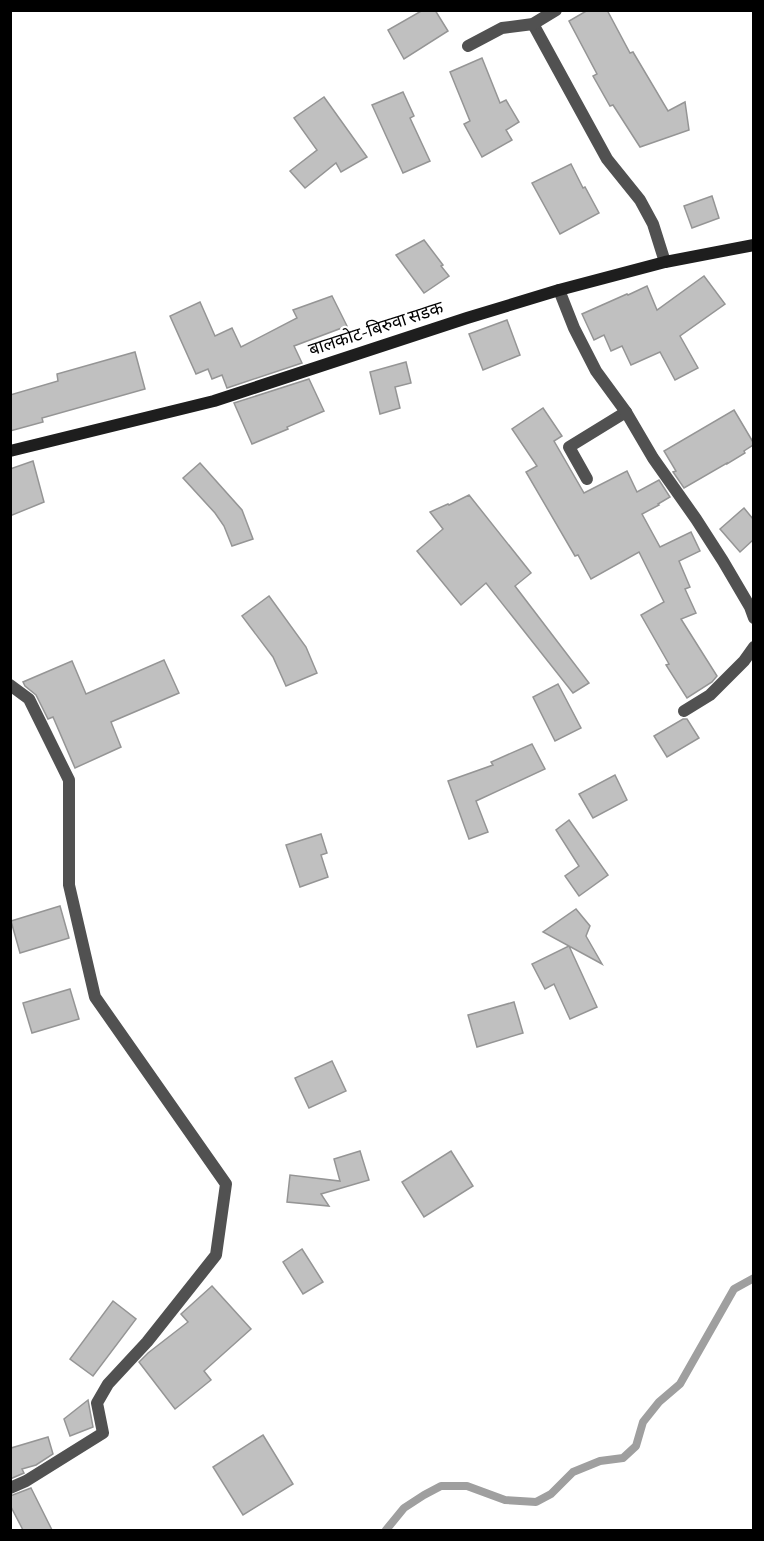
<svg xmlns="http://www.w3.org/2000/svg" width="764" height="1541" viewBox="0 0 764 1541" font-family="'Sofia Sans Condensed','Noto Sans Devanagari',sans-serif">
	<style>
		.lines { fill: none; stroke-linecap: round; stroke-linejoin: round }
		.stream { stroke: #9f9f9f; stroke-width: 8 }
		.building { fill: #c0c0c0; stroke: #959595; stroke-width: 1.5 }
		.service { stroke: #515151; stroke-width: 12 }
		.minor { stroke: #515151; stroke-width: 12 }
		.secondary { stroke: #1e1e1e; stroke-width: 12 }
		.labels { text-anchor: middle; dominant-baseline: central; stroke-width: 4.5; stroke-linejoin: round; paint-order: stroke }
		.street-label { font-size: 18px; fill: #000; stroke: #fff }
	</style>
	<rect width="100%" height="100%" fill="#fff"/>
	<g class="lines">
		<path class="stream" d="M386 1530 404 1508 424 1495 441 1486H467L505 1500 536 1502 551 1494 573 1472 600 1461 623 1458 636 1446 643 1422 659 1402 680 1384 734 1289 754 1278"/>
	</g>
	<g class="building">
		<path d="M423 10H435L448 31 404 59 388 30Z"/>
		<path d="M588 10H607L630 53 633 52 668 111 685 102 689 130 640 147 613 105 610 106 593 76 597 74 569 21Z"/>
		<path d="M482 58 500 103 506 100 519 122 506 130 512 140 482 157 464 124 470 121 450 72Z"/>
		<path d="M403 92 414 116 410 118 430 161 403 173 372 105Z"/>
		<path d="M324 97 367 157 341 172 336 163 305 188 290 171 317 150 294 118Z"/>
		<path d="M571 164 583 188 585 187 599 213 560 234 532 183Z"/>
		<path d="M712 196 719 218 692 228 684 206Z"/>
		<path d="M424 240 443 265 441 266 449 276 424 293 396 255Z"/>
		<path d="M704 276 725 304 680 336 698 368 675 380 660 352 631 365 622 346 611 351 604 335 594 340 582 314 627 294 628 295 647 286 657 310Z"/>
		<path d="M332 296 347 326 294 346 302 363 227 388 222 375 212 379 208 369 196 374 170 316 200 302 215 336 232 328 241 347 297 318 293 310Z"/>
		<path d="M507 320 520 355 483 370 469 334Z"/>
		<path d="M135 352 145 389 42 418 43 422 10 431V395L58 381 57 374Z"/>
		<path d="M406 362 411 383 395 387 400 408 380 414 370 372Z"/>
		<path d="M309 379 324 411 287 427 288 429 252 444 234 403Z"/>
		<path d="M543 408 562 436 554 441 584 493 627 471 637 492 659 480 670 497 658 504 659 505 642 514 660 547 691 532 700 551 679 561 690 587 685 589 696 613 681 619 717 676 712 682 687 698 666 665 669 664 641 615 664 602 639 552 591 579 578 555 575 556 526 472 537 466 512 429Z"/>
		<path d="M734 410 753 442V445L744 451 745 453 727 464V463L684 488 673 472 676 471 664 451Z"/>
		<path d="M33 461 44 502 10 516V469Z"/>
		<path d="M200 463 242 510 253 539 232 546 224 526 215 513 183 478Z"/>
		<path d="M469 495 531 573 515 586 589 683 573 693 486 583 461 605 417 551 443 529 430 512 448 504 449 505Z"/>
		<path d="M744 508 753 519V540L740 552 720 529Z"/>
		<path d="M269 596 306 647 317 673 286 686 273 657 242 616Z"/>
		<path d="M164 660 179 693 111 722 121 747 75 768 53 717 48 719 36 695 25 686 23 682 72 661 86 694Z"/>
		<path d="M558 684 581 728 555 741 533 697Z"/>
		<path d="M683 719H687L699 738 667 757 654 736Z"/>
		<path d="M532 744 545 769 476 801 488 832 469 839 448 781 493 765 491 762Z"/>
		<path d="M615 775 627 800 593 818 579 794Z"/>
		<path d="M569 820 608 875 579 896 565 876 579 866 556 830Z"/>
		<path d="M321 834 327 853 321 855 328 877 300 887 286 845Z"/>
		<path d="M60 906 69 938 20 953 11 921Z"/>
		<path d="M576 909 590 926 586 936 602 964 569 946 597 1007 570 1019 554 984 545 989 532 964 569 946 543 932Z"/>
		<path d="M70 989 79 1019 32 1033 23 1003Z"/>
		<path d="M514 1002 523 1033 477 1047 468 1015Z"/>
		<path d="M332 1061 346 1091 309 1108 295 1078Z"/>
		<path d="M360 1151 369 1180 321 1194 329 1206 287 1202 290 1175 340 1181 334 1159Z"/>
		<path d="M451 1151 473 1186 424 1217 402 1182Z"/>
		<path d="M302 1249 323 1282 303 1294 283 1262Z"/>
		<path d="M212 1286 251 1329 204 1371 211 1380 175 1409 139 1362 148 1353 188 1322 181 1314Z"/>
		<path d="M113 1301 136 1319 93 1376 70 1359Z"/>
		<path d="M88 1400 93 1427 70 1436 64 1419Z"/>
		<path d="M263 1435 293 1484 243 1515 213 1467Z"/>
		<path d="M48 1437 53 1454 36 1465 22 1469 24 1473 10 1479V1446L11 1448Z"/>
		<path d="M31 1488 52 1530H23L10 1505V1496Z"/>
	</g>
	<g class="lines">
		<path class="service" d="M587 479 569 447 626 412"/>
		<g class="minor">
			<path d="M533 24 607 159 640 200 653 224 665 262"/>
			<path d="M468 46 502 28 533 24 556 10"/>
			<path d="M559 290 574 328 596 371 626 412 653 458 696 519 723 561 750 607 754 618"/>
			<path d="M10 685 29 699 69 780V885L95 997 226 1184 216 1255 147 1342 108 1384 97 1403 103 1433 26 1481 10 1488"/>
			<path d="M684 711 710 695 744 661 754 647"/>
		</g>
		<path class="secondary" d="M10 451 214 401 467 318 559 290 665 262 754 245"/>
	</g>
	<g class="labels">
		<g class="street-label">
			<text transform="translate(376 329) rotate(-18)">बालकोट-बिरुवा सडक</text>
		</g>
	</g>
	<rect width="764" height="1541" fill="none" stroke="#000000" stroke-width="24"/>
</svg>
